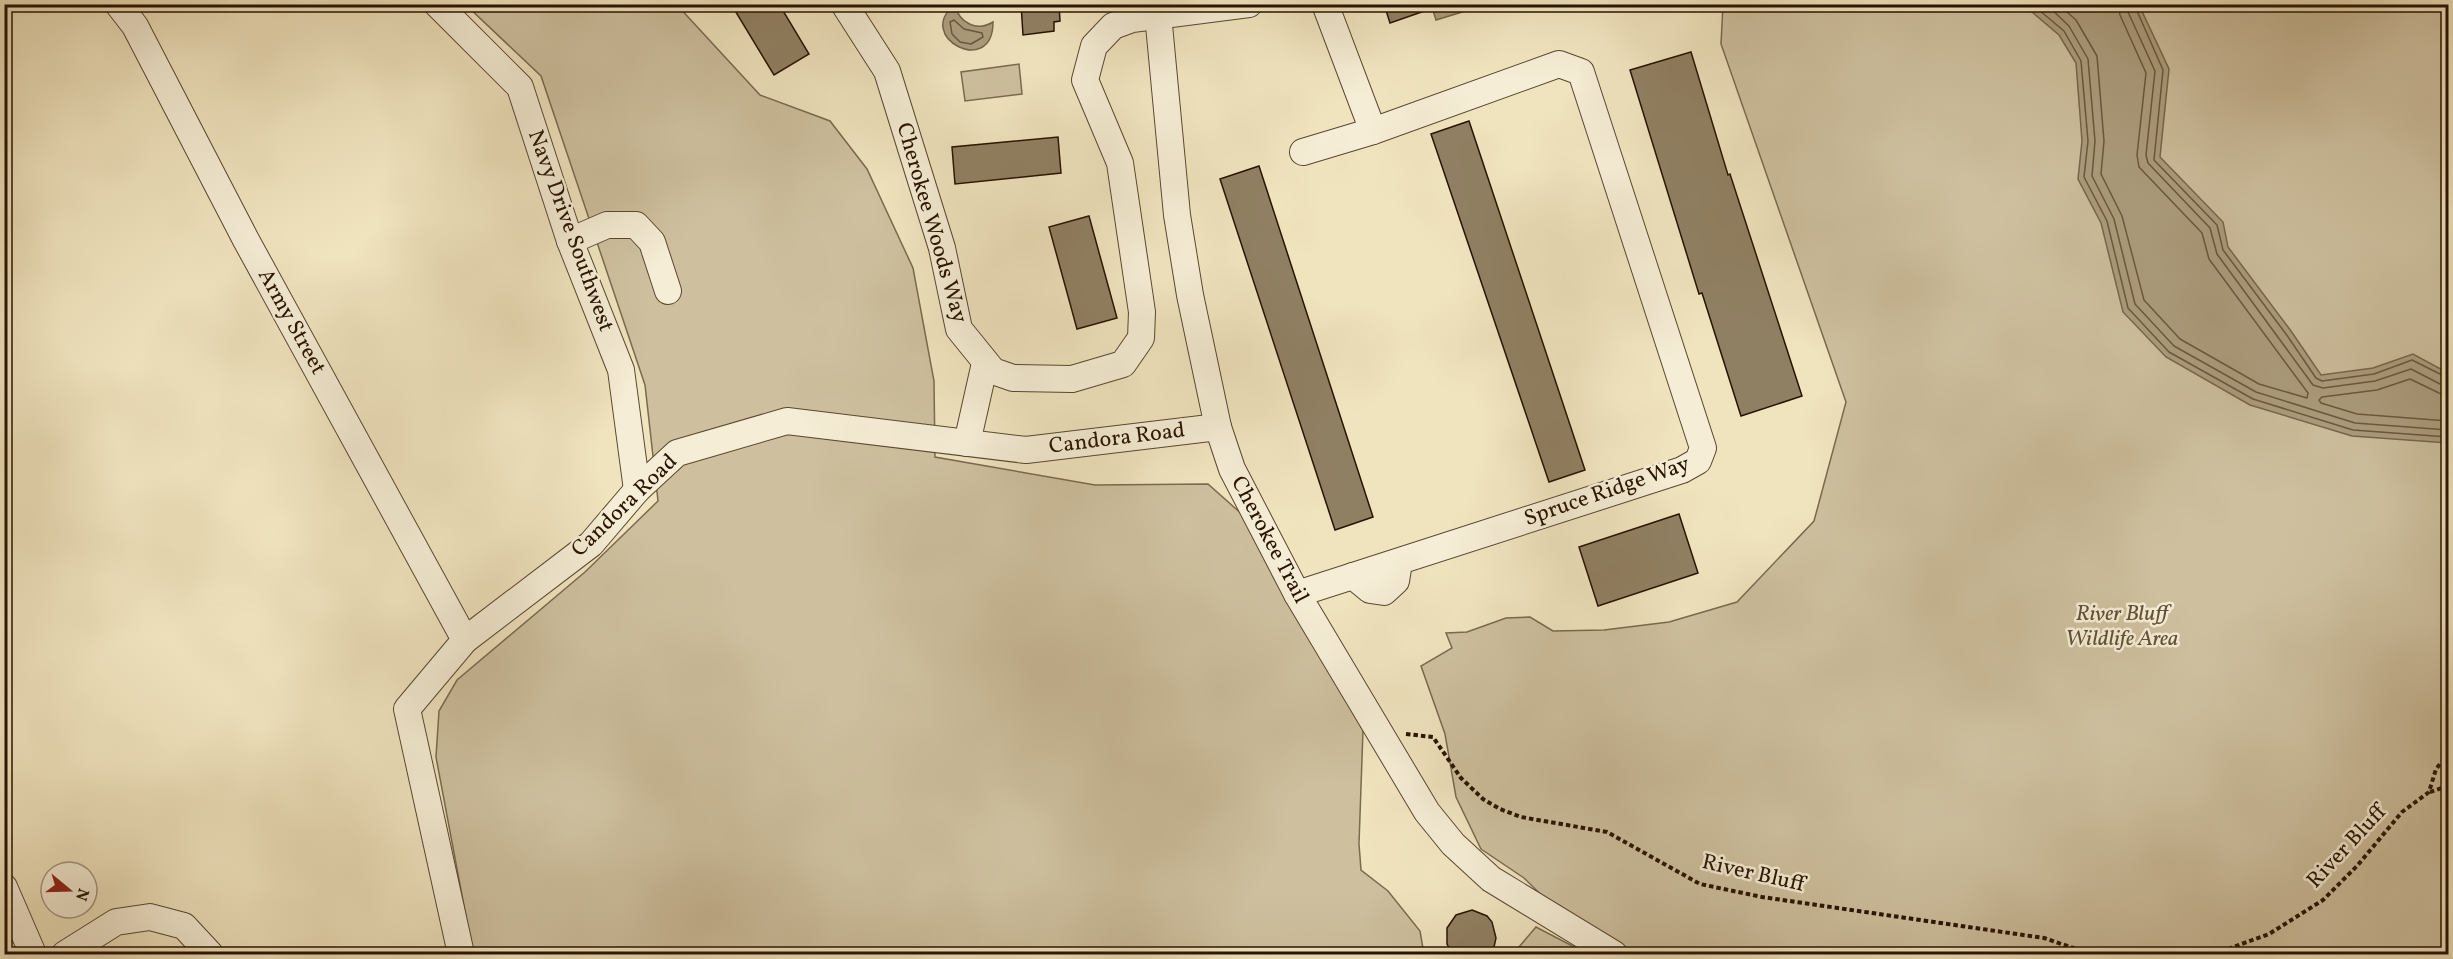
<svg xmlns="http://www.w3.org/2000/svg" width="2453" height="959" viewBox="0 0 2453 959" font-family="Vollkorn,serif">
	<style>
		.green { fill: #cec09f; stroke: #7a6a50; stroke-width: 1.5 }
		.water { fill: #ac9d7e; stroke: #77664c; stroke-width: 1.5 }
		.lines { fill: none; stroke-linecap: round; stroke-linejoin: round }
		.shore { stroke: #6a583f; stroke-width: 1.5 }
		.building { fill: #908063; stroke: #271300; stroke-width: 1.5 }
		.minor-casing { stroke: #594730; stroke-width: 28 }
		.path { stroke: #271300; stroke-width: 4; stroke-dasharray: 4.5 3; stroke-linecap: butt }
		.minor { stroke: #f5edd5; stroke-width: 26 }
		.labels { text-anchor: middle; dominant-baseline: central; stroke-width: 5; stroke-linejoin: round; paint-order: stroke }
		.street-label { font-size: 22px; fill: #271300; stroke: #f5edd5 }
		.park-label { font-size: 22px; font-style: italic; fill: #615038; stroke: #f5edd5 }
	</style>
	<rect width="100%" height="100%" fill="#f0e4bf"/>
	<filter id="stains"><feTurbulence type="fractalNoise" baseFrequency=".00333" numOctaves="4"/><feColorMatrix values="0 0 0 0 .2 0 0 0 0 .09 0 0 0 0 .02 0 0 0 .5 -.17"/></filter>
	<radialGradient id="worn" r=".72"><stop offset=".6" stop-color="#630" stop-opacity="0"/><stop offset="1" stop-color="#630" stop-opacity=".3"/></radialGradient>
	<g class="green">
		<path d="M466 5H677L760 95 830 121 867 169 913 268 934 381 935 457 1095 485 1208 484 1244 516 1300 622 1363 730 1359 844 1361 870 1388 891 1420 931 1424 954H473L436 757 439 711 457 680 585 572 658 501 645 385 541 76Z"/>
		<path d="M1723 5H2448V954H1513L1536 927 1578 949 1583 936 1524 878 1481 849 1456 797 1445 734 1421 666 1452 648 1446 633 1467 632 1506 618 1530 617 1553 631 1604 630 1669 622 1737 602 1814 521 1846 402 1721 44Z"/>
		<path d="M1019 64 1022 94 965 101 961 72Z"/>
	</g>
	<g class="water">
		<path d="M1431 4 1485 5 1436 20Z"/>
		<path d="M955 5C959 23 977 32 993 22 993 79 913 36 955 5Z"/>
		<path d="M2032 5H2139L2169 69 2160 157 2223 222 2228 247 2291 331 2321 375 2373 368 2413 354 2448 373V443L2352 436 2250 405 2166 357 2123 312 2101 223 2078 179 2082 141 2076 63 2059 35 2032 12Z"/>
	</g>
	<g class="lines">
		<g class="shore">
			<path d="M2038 4 2039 10 2064 31 2081 61 2088 141 2084 177 2107 221 2128 308 2169 352 2253 399 2353 430 2448 437"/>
			<path d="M2046 4 2069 26 2088 59 2095 141 2092 176 2114 219 2135 304 2174 346 2256 392 2355 423 2448 430"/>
			<path d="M2058 4 2076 20 2097 56 2104 141 2101 174 2122 216 2144 300 2180 339 2259 384 2307 398 2308 393 2209 259 2202 233 2139 167 2137 155 2146 73 2120 15 2118 4"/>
			<path d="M2127 4 2128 12 2155 71 2146 155 2148 163 2210 228 2217 254 2313 385 2323 388 2375 381 2411 369 2440 384 2448 386"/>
			<path d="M2134 4 2163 70 2154 160 2217 225 2223 250 2286 334 2316 378 2322 381 2374 374 2412 360 2448 378"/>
			<path d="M954 20 964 29 982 33 983 37 971 44 960 42 952 34 950 22Z"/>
			<path d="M2448 395 2439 393 2410 379 2377 390 2322 397 2319 400 2321 403 2357 414 2448 421"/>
		</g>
	</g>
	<g class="building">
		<path d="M731 4H779L809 54 774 75Z"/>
		<path d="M1021 4H1059L1060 21 1054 22V31L1023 35Z"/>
		<path d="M1384 4H1435L1436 7 1390 23Z"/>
		<path d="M1691 52 1728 175 1730 174 1802 396 1741 416 1702 293 1699 294 1630 70Z"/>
		<path d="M1469 121 1585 470 1549 482 1431 134Z"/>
		<path d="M1058 137 1061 173 955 184 952 147Z"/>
		<path d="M1259 166 1373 517 1335 530 1220 179Z"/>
		<path d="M1089 216 1117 318 1077 329 1049 227Z"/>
		<path d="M1679 514 1698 573 1598 606 1579 547Z"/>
		<path d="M1472 910 1487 916 1492 922 1496 938 1494 947 1489 954H1452L1447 944V928L1456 915Z"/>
	</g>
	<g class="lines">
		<defs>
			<g id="minor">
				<path d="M118 4 135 26 246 240 465 640"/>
				<path d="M437 4 520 87 570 241 621 370 637 490"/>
				<path d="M844 4 887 71 942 248 959 329 993 371 1013 378 1072 379 1123 364 1141 338 1142 312 1120 163 1085 80 1094 46 1113 26 1132 19 1249 4"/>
				<path d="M1157 4 1177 215 1190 295 1218 427 1232 469 1297 594 1427 812 1453 844 1491 879 1614 954"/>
				<path d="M1325 4 1373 131"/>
				<path d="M570 241 607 225H636L652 242 668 291"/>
				<path d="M967 443 985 363"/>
				<path d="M1353 576 1370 590 1384 592 1396 581 1399 562"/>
				<path d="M1297 594 1682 470 1698 461 1703 448 1581 72 1559 64 1373 131 1303 152"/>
				<path d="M4 887 33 954"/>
				<path d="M65 954 116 922 150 917 184 926 210 954"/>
				<path d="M461 954 407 709 465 640 591 544 637 490 677 453 787 421 1026 450 1218 427"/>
			</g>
		</defs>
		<use href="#minor" class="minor-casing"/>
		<g class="path">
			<path d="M1406 734 1433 737 1461 778 1483 799 1500 809 1521 817 1607 832 1700 884 1762 897 2044 938 2091 954"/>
			<path d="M2430 792 2448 786"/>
			<path d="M2214 954 2269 934 2323 900 2357 866 2402 812 2429 792 2436 769 2448 754"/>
		</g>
		<use href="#minor" class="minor"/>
	</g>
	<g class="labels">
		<g class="street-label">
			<text transform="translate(931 223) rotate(74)">Cherokee Woods Way</text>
			<text transform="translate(570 231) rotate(70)">Navy Drive Southwest</text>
			<text transform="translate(291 322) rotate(61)">Army Street</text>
			<text transform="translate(1117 439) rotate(-7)">Candora Road</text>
			<text transform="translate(1607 492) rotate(-19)">Spruce Ridge Way</text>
			<text transform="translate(625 506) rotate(-44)">Candora Road</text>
			<text transform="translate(1269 540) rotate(62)">Cherokee Trail</text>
			<text transform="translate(2347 847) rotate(-47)">River Bluff</text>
			<text transform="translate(1753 874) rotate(13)">River Bluff</text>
		</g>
		<g class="park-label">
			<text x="2122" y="614">River Bluff<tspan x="2122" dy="25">Wildlife Area</tspan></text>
		</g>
	</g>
	<rect width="2453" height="959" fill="none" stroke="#f0e4bf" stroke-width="24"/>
	<rect x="6" y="6" width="2441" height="947" fill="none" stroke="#271300" stroke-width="3"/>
	<rect x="12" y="12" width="2429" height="935" fill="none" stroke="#271300" stroke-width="1.5"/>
	<g transform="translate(69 890) rotate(109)"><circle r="28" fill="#f5edd5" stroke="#a39680" stroke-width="1.5"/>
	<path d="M0-4.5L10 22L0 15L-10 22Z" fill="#8f2418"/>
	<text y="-9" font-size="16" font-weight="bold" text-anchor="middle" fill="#271300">N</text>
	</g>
	<rect width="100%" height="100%" filter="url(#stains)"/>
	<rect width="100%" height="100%" fill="url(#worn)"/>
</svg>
